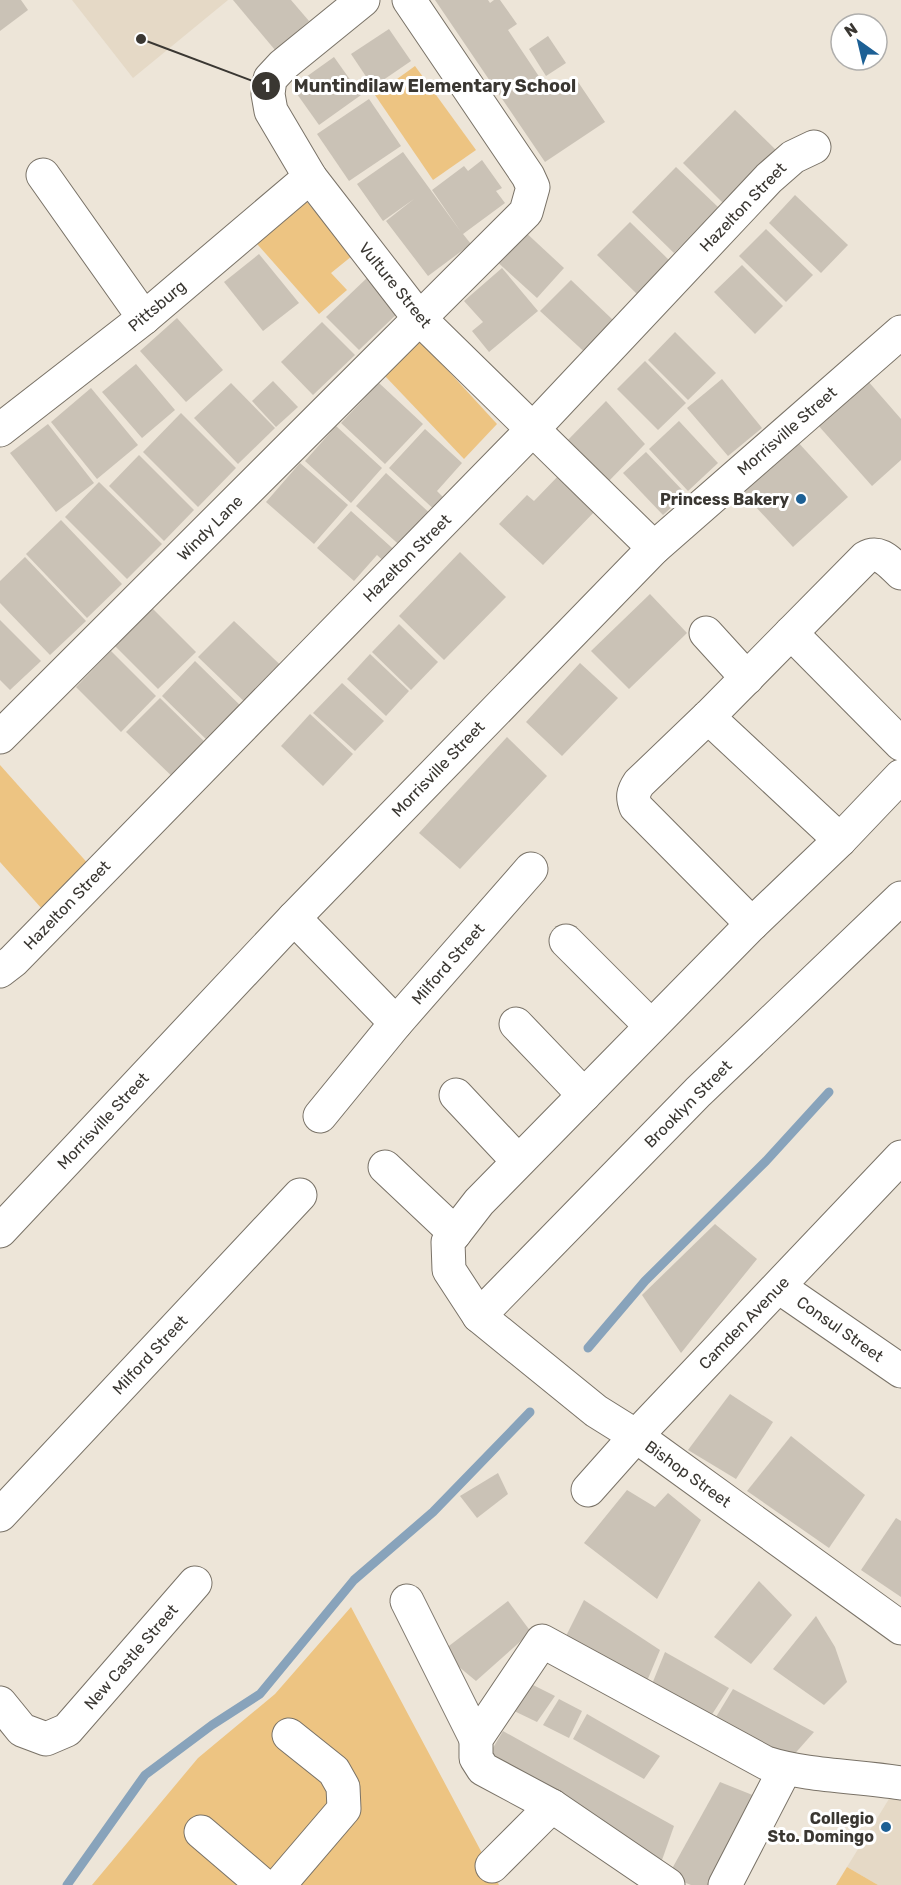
<svg xmlns="http://www.w3.org/2000/svg" width="901" height="1885" viewBox="0 0 901 1885" font-family="Rubik,sans-serif">
	<style>
		.built { fill: #e5d9c6 }
		.green { fill: #edc482 }
		.lines { fill: none; stroke-linecap: round; stroke-linejoin: round }
		.stream { stroke: #88a3bb; stroke-width: 9 }
		.building { fill: #cac2b6 }
		.street-casing { stroke: #797267; stroke-width: 35 }
		.secondary-casing { stroke: #797267; stroke-width: 35 }
		.street { stroke: #fff; stroke-width: 33 }
		.secondary { stroke: #fff; stroke-width: 33 }
		.poi-dot { fill: #1d6095; stroke: #fff; stroke-width: 2 }
		.labels { text-anchor: middle; dominant-baseline: central; stroke-width: 6; stroke-linejoin: round; paint-order: stroke }
		.street-label { font-size: 16px; fill: #3a3732; stroke: #fff }
		.poi-label { font-size: 16px; font-weight: bold; fill: #3a3732; stroke: #fff; text-anchor: end }
		.leader { fill: none; stroke: #3a3732; stroke-width: 2 }
		.callout-dot { fill: #3a3732; stroke: #fff; stroke-width: 2 }
		.mark-label { font-size: 18px; text-anchor: middle; font-weight: bold; fill: #fff }
		.callout-label { font-size: 18px; text-anchor: middle; font-weight: bold; fill: #3a3732; stroke: #fff; stroke-width: 6; stroke-linejoin: round; paint-order: stroke }
	</style>
	<rect width="100%" height="100%" fill="#ede5d8"/>
	<g class="built">
		<path d="M72 0H228L133 78Z"/>
		<path d="M897 1786 901 1788V1885H878L847 1867Z"/>
	</g>
	<g class="green">
		<path d="M415 66 476 150 433 180 375 95Z"/>
		<path d="M302 196 352 256 331 273 347 290 319 314 251 237Z"/>
		<path d="M419 339 497 424 464 459 385 376Z"/>
		<path d="M0 765 91 867 43 910 0 862Z"/>
		<path d="M351 1607 499 1885H92L198 1758 275 1694Z"/>
		<path d="M847 1867 878 1885H836Z"/>
	</g>
	<g class="lines">
		<g class="stream">
			<path d="M588 1348 645 1281 766 1161 829 1092"/>
			<path d="M67 1885 145 1775 212 1725 260 1694 354 1580 433 1512 530 1412"/>
		</g>
	</g>
	<g class="building">
		<path d="M0 0H21L28 10 0 31Z"/>
		<path d="M233 0H291L309 21 275 50Z"/>
		<path d="M435 0H488L490 3 494 0H500L517 24 508 30 550 93 574 76 605 122 545 162Z"/>
		<path d="M389 29 411 61 373 87 351 54Z"/>
		<path d="M548 36 566 63 546 76 529 49Z"/>
		<path d="M334 57 361 95 319 125 292 87Z"/>
		<path d="M369 99 401 146 349 181 317 134Z"/>
		<path d="M735 110 778 152 725 205 683 163Z"/>
		<path d="M403 152 461 232 432 190 464 166 468 171 482 160 502 188 496 191 505 203 463 234 471 244 428 276 386 221 414 199 383 221 357 184Z"/>
		<path d="M676 167 718 207 674 253 632 212Z"/>
		<path d="M795 195 848 245 821 273 769 223Z"/>
		<path d="M630 222 671 262 638 295 597 255Z"/>
		<path d="M522 229 564 268 537 298 494 259Z"/>
		<path d="M766 229 813 275 786 302 739 256Z"/>
		<path d="M259 254 299 303 263 331 224 282Z"/>
		<path d="M742 265 783 306 755 334 714 292Z"/>
		<path d="M502 268 538 311 489 352 472 331 483 322 464 301Z"/>
		<path d="M368 277 400 311 359 350 326 317Z"/>
		<path d="M571 280 613 320 591 358 540 311Z"/>
		<path d="M177 318 223 370 186 402 140 351Z"/>
		<path d="M322 322 355 355 313 395 281 362Z"/>
		<path d="M675 332 716 373 688 400 648 360Z"/>
		<path d="M645 361 686 403 658 430 617 389Z"/>
		<path d="M136 364 175 410 142 438 102 392Z"/>
		<path d="M722 379 762 428 728 456 687 408Z"/>
		<path d="M867 380 901 419V460L872 486 817 424Z"/>
		<path d="M273 381 298 407 276 427 252 401Z"/>
		<path d="M231 383 275 428 238 464 194 418Z"/>
		<path d="M379 383 423 424 385 464 341 423Z"/>
		<path d="M91 388 138 445 97 479 51 422Z"/>
		<path d="M606 401 645 444 605 485 565 443Z"/>
		<path d="M181 413 236 468 198 507 143 452Z"/>
		<path d="M679 421 718 463 688 491 649 449Z"/>
		<path d="M48 424 94 483 56 512 10 453Z"/>
		<path d="M336 426 382 468 351 503 305 461Z"/>
		<path d="M425 429 462 463 437 491 448 502 438 513 389 468Z"/>
		<path d="M796 440 848 497 793 547 741 491Z"/>
		<path d="M646 452 686 494 663 515 623 473Z"/>
		<path d="M139 455 194 510 164 541 109 486Z"/>
		<path d="M300 463 348 505 314 544 266 502Z"/>
		<path d="M386 473 434 517 405 550 356 506Z"/>
		<path d="M561 473 598 508 543 565 499 524 527 495 534 501Z"/>
		<path d="M99 482 162 544 127 579 65 517Z"/>
		<path d="M351 511 400 555 389 566 377 555 354 581 317 548Z"/>
		<path d="M61 520 122 584 87 618 26 554Z"/>
		<path d="M460 552 506 597 444 660 399 616Z"/>
		<path d="M25 557 86 621 50 655 0 603V581Z"/>
		<path d="M650 594 687 633 629 689 591 651Z"/>
		<path d="M152 608 196 652 158 689 114 645Z"/>
		<path d="M0 620 41 661 10 690 0 680Z"/>
		<path d="M234 621 289 673 253 710 198 657Z"/>
		<path d="M399 624 438 662 411 690 372 652Z"/>
		<path d="M111 651 156 696 121 732 76 687Z"/>
		<path d="M370 654 409 691 386 716 347 679Z"/>
		<path d="M195 661 249 714 215 748 162 696Z"/>
		<path d="M580 663 618 698 562 756 526 722Z"/>
		<path d="M342 683 384 721 355 751 313 713Z"/>
		<path d="M160 698 213 750 180 784 126 732Z"/>
		<path d="M310 714 353 754 323 786 281 746Z"/>
		<path d="M507 737 547 776 460 869 419 833Z"/>
		<path d="M715 1224 757 1259 681 1353 642 1295Z"/>
		<path d="M730 1394 773 1422 736 1479 688 1450Z"/>
		<path d="M791 1436 865 1495 829 1548 747 1491Z"/>
		<path d="M498 1473 508 1494 477 1518 460 1496Z"/>
		<path d="M627 1490 655 1507 668 1493 701 1520 657 1599 584 1543Z"/>
		<path d="M896 1518 901 1521V1597L861 1570Z"/>
		<path d="M759 1581 792 1615 751 1664 714 1637Z"/>
		<path d="M584 1600 660 1650 647 1681 565 1638Z"/>
		<path d="M508 1601 531 1632 476 1681 441 1652Z"/>
		<path d="M816 1616 835 1647 847 1682 824 1705 773 1669Z"/>
		<path d="M665 1652 729 1688 711 1716 652 1684Z"/>
		<path d="M533 1685 555 1696 537 1722 512 1710Z"/>
		<path d="M733 1689 814 1732 791 1758 716 1717Z"/>
		<path d="M559 1699 582 1711 569 1738 543 1725Z"/>
		<path d="M587 1714 660 1756 644 1779 573 1739Z"/>
		<path d="M503 1731 674 1826 662 1860 484 1763Z"/>
		<path d="M720 1782 755 1796 708 1885H691L668 1876Z"/>
	</g>
	<g class="lines">
		<defs>
			<g id="street">
				<path d="M363 0 283 65 270 79 268 94 271 111 310 177 419 318 654 548"/>
				<path d="M43 175 144 318"/>
				<path d="M0 430 144 318 310 177"/>
				<path d="M706 633 747 678"/>
				<path d="M791 633 901 744"/>
				<path d="M708 717 840 840"/>
				<path d="M0 737 526 212 533 187 528 176 409 0"/>
				<path d="M294 918 396 1023"/>
				<path d="M752 924 636 807C632 797 633 792 639 783L708 717 865 558C880 549 890 563 901 573"/>
				<path d="M566 941 651 1026"/>
				<path d="M0 971 13 961 532 430 769 178 793 157 814 147"/>
				<path d="M516 1024 584 1095"/>
				<path d="M456 1095 518 1161"/>
				<path d="M320 1116 396 1023 531 869"/>
				<path d="M385 1167 455 1233"/>
				<path d="M0 1231 294 918 654 548 901 332"/>
				<path d="M779 1287 901 1371"/>
				<path d="M479 1316 698 1092 901 898"/>
				<path d="M588 1490 636 1436 596 1411 479 1316 449 1270 448 1242 479 1202 752 924 840 840 901 776"/>
				<path d="M0 1515 300 1195"/>
				<path d="M407 1601 476 1739"/>
				<path d="M0 1703 22 1730 46 1739 67 1730 195 1583"/>
				<path d="M201 1832 263 1885"/>
				<path d="M492 1866 552 1806"/>
				<path d="M279 1885 344 1809 343 1787 334 1771 289 1735"/>
				<path d="M668 1885 552 1806 483 1769 476 1758V1739L542 1641 766 1763C806 1776 858 1776 901 1783"/>
				<path d="M725 1885 785 1769"/>
			</g>
			<path id="secondary" d="M901 1157 636 1436 901 1628"/>
		</defs>
		<use href="#street" class="street-casing"/>
		<use href="#secondary" class="secondary-casing"/>
		<use href="#street" class="street"/>
		<use href="#secondary" class="secondary"/>
	</g>
	<g class="poi-dot">
		<circle cx="801" cy="499" r="6"/>
		<circle cx="886" cy="1827" r="6"/>
	</g>
	<g class="labels">
		<g class="street-label">
			<text transform="translate(743 207) rotate(-46)">Hazelton Street</text>
			<text transform="translate(395 285) rotate(51)">Vulture Street</text>
			<text transform="translate(157 306) rotate(-40)">Pittsburg</text>
			<text transform="translate(787 431) rotate(-41)">Morrisville Street</text>
			<text transform="translate(210 528) rotate(-45)">Windy Lane</text>
			<text transform="translate(407 558) rotate(-45)">Hazelton Street</text>
			<text transform="translate(438 769) rotate(-46)">Morrisville Street</text>
			<text transform="translate(67 905) rotate(-46)">Hazelton Street</text>
			<text transform="translate(448 964) rotate(-49)">Milford Street</text>
			<text transform="translate(688 1104) rotate(-45)">Brooklyn Street</text>
			<text transform="translate(103 1121) rotate(-47)">Morrisville Street</text>
			<text transform="translate(744 1323) rotate(-46)">Camden Avenue</text>
			<text transform="translate(840 1329) rotate(35)">Consul Street</text>
			<text transform="translate(150 1355) rotate(-47)">Milford Street</text>
			<text transform="translate(688 1474) rotate(36)">Bishop Street</text>
			<text transform="translate(131 1657) rotate(-49)">New Castle Street</text>
		</g>
		<g class="poi-label">
			<text x="789" y="499">Princess Bakery</text>
			<text x="874" y="1818">Collegio<tspan x="874" dy="18">Sto. Domingo</tspan></text>
		</g>
	</g>
	<path class="leader" d="M141 39L266 86"/>
	<g class="callout-dot">
		<circle cx="141" cy="39" r="6"/>
		<circle cx="266" cy="86" r="15"/>
	</g>
	<g class="mark-label">
		<text x="266" y="92">1</text>
	</g>
	<g class="callout-label">
		<text x="435" y="92">Muntindilaw Elementary School</text>
	</g>
	<g transform="translate(859 42) rotate(326)"><circle r="28" fill="#ffffff" stroke="#b0afad" stroke-width="1.5"/>
	<path d="M0-4.5L10 22L0 15L-10 22Z" fill="#1d6095"/>
	<text y="-9" font-size="16" font-weight="bold" text-anchor="middle" fill="#3a3732">N</text>
	</g>
</svg>
